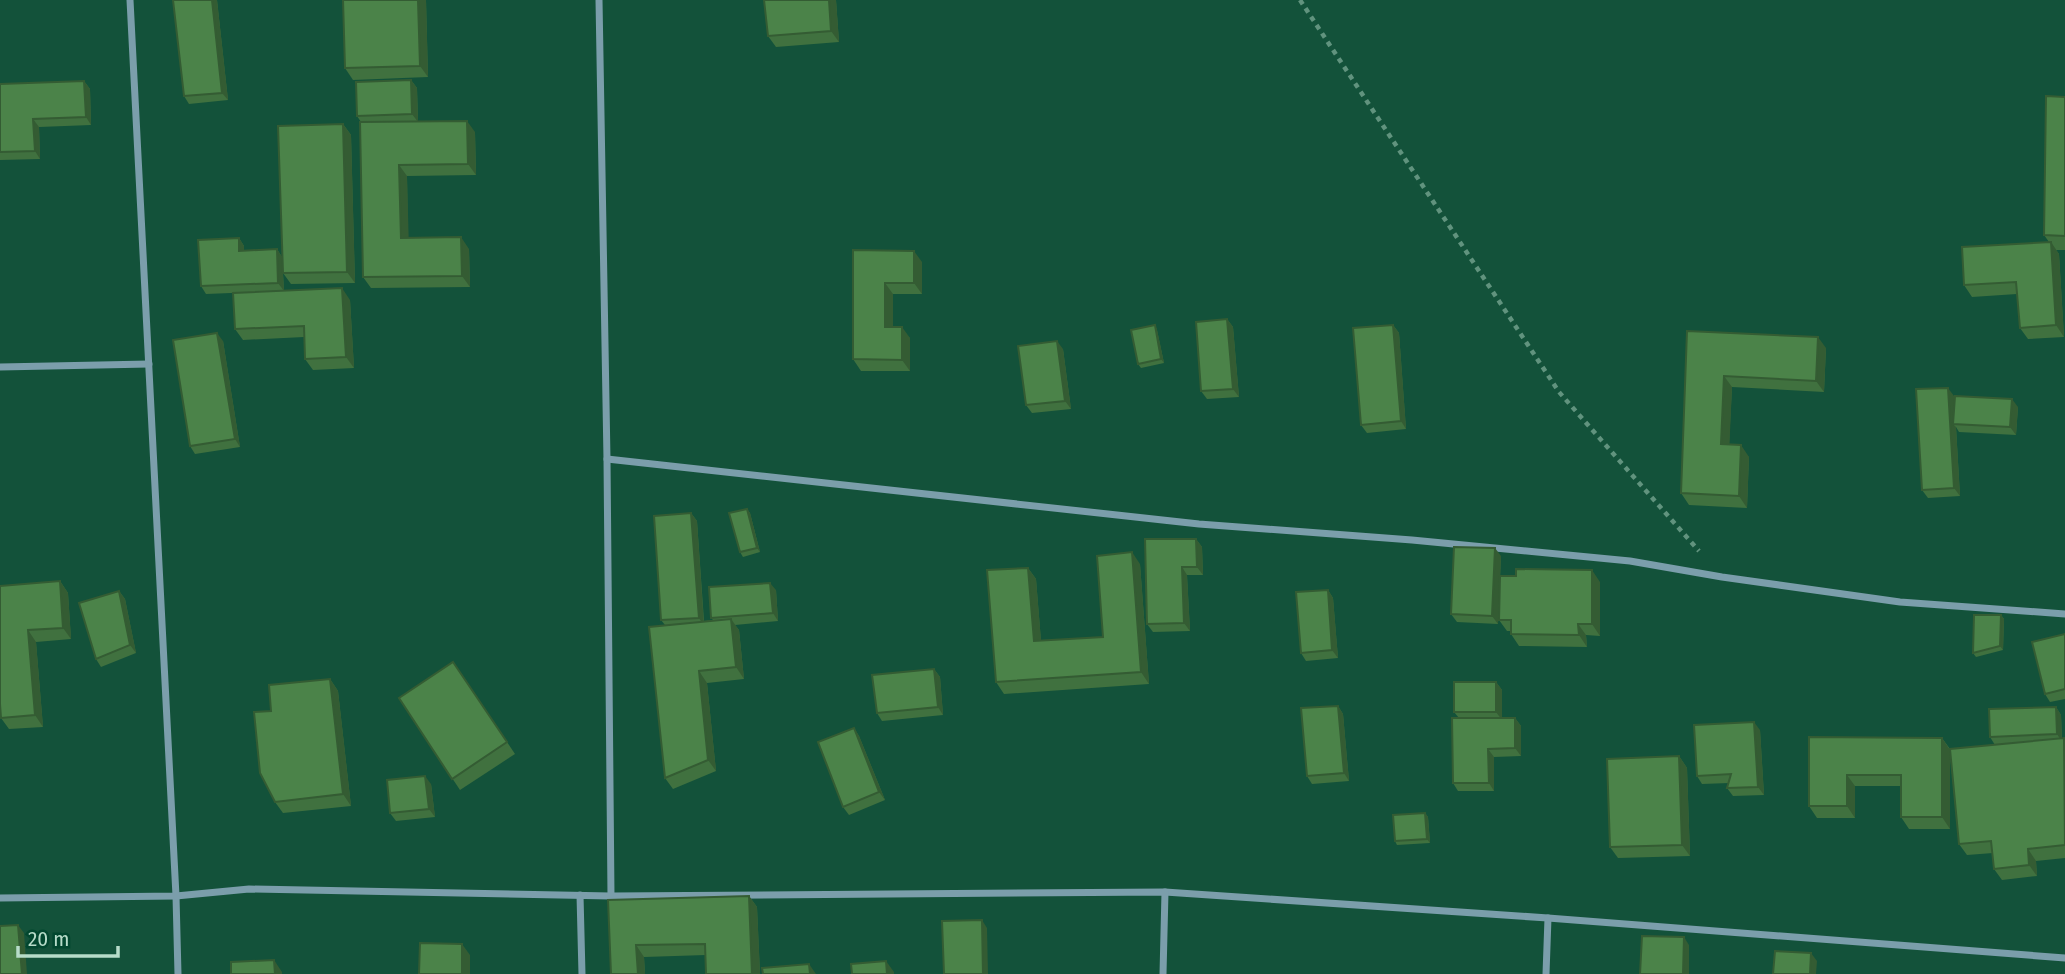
<svg xmlns="http://www.w3.org/2000/svg" width="2065" height="974" viewBox="0 0 2065 974" font-family="'Fira Sans Condensed',sans-serif">
	<style>
		.lines { fill: none; stroke-linecap: round; stroke-linejoin: round }
		.path { stroke: #61937e; stroke-width: 4.5; stroke-dasharray: 5 5; stroke-linecap: butt }
		.street { stroke: #7b9eab; stroke-width: 7 }
		.wall { fill: #40713f }
		.shaded-wall { fill: #345c33 }
		.building { fill: #4b8349; stroke: #345c33; stroke-width: 2 }
	</style>
	<rect width="100%" height="100%" fill="#13523a"/>
	<g class="lines">
		<path class="path" d="M1300 0 1559 392 1699 551"/>
		<g class="street">
			<path d="M130 0 176 896 178 974"/>
			<path d="M599 0 607 459 611 896"/>
			<path d="M0 367 149 364"/>
			<path d="M607 459 1199 524 1412 540 1630 561 1722 577 1900 602 2065 614"/>
			<path d="M580 895 582 974"/>
			<path d="M0 898 176 896 249 889 611 896 1165 892 1548 918 2065 958"/>
			<path d="M1163 974 1165 892"/>
			<path d="M1546 974 1548 918"/>
		</g>
	</g>
	<g class="wall">
		<path d="M173 0H217L228 100 189 104 184 96Z"/>
		<path d="M343 0H426L428 77 353 80 345 68Z"/>
		<path d="M764 0H836L839 42 776 47 768 36Z"/>
		<path d="M411 80 417 88 418 121 475 132 476 175 407 176 408 238 469 249 470 287 371 288 363 277 361 122 357 116Z"/>
		<path d="M84 81 90 89 91 125 39 127 40 159 0 160V84Z"/>
		<path d="M2065 97V250H2056L2059 254 2064 337 2028 339 2020 328 2017 294 1972 297 1964 285 2049 242 2044 235Z"/>
		<path d="M343 124 351 135 355 283 291 284 283 273 284 291 206 294 201 286 239 238 244 246V251L277 249 282 257Z"/>
		<path d="M853 250 922 262V294H893V327L910 338V371H861L853 359Z"/>
		<path d="M350 300 354 368 313 370 305 359 304 337 243 340 235 329Z"/>
		<path d="M1227 319 1233 327 1239 397 1207 399 1201 391Z"/>
		<path d="M1155 325 1157 330 1164 363 1141 368 1138 364Z"/>
		<path d="M1393 325 1399 333 1406 429 1367 433 1361 425Z"/>
		<path d="M1687 331 1826 348 1824 392 1732 387 1729 444 1749 457 1747 508 1689 505 1681 493Z"/>
		<path d="M223 341 240 447 195 454 190 446Z"/>
		<path d="M1063 349 1071 409 1032 413 1026 405Z"/>
		<path d="M1954 396V407H2018L2016 435 1959 432 1956 427 1960 496 1928 498 1922 490Z"/>
		<path d="M747 509 750 513 760 552 743 557 740 552Z"/>
		<path d="M691 513 697 521 704 621 713 620 711 618 776 590 778 621 735 625 739 630 744 679 707 683 716 771 673 789 665 778V625L661 620Z"/>
		<path d="M1196 539 1202 547 1203 575H1187L1190 631 1153 632 1147 624Z"/>
		<path d="M1501 556 1498 624 1457 622 1451 614Z"/>
		<path d="M1140 564 1149 684 1004 694 996 682 1028 568 1036 579 1041 641 1103 637Z"/>
		<path d="M60 581 68 593 71 639 36 642 43 727 9 729 1 718 0 586Z"/>
		<path d="M1600 582V636L1586 635 1587 647 1519 646 1511 634V631H1507L1499 620Z"/>
		<path d="M1328 590 1333 598 1338 658 1306 661 1301 653Z"/>
		<path d="M119 591 125 599 136 653 101 667 96 659Z"/>
		<path d="M2001 615 2004 619 2003 650 1976 657 1973 653Z"/>
		<path d="M2065 634V699L2050 702 2045 694Z"/>
		<path d="M453 662 515 754 460 790 399 698Z"/>
		<path d="M934 669 940 677 943 715 882 721 877 713Z"/>
		<path d="M330 679 338 691 351 806 283 813 275 802 271 711Z"/>
		<path d="M1496 682 1502 690V718H1515L1521 726V756L1494 757V791H1458L1453 783 1459 718 1454 712Z"/>
		<path d="M1338 706 1343 714 1349 781 1312 784 1307 776Z"/>
		<path d="M2056 707 2061 715 2062 738 2065 739V858L2036 861 2037 876 2002 880 1994 869 1993 853 1967 855 1959 844 1950 755V829H1909L1901 817V786H1855V818H1817L1809 806V737L1942 738 1950 749 1995 745 1990 737Z"/>
		<path d="M854 728 859 736 885 800 849 815 843 807Z"/>
		<path d="M1760 730 1764 795 1733 796 1727 788 1729 783 1702 784 1697 776Z"/>
		<path d="M1679 756 1687 768 1690 856 1618 858 1610 847Z"/>
		<path d="M431 784 435 817 396 821 390 813Z"/>
		<path d="M1425 813 1428 817 1430 843 1397 845 1395 841Z"/>
		<path d="M749 896 757 907 760 974H706V955L644 957 645 974 608 900Z"/>
	</g>
	<g class="shaded-wall">
		<path d="M212 0H217L228 100 222 93Z"/>
		<path d="M418 0H426L428 77 420 66Z"/>
		<path d="M829 0H836L839 42 831 31Z"/>
		<path d="M411 80 417 88 418 122 412 114Z"/>
		<path d="M84 81 90 89 91 125 86 117Z"/>
		<path d="M33 119 39 127 40 159 35 151Z"/>
		<path d="M467 121 475 132 476 175 468 164Z"/>
		<path d="M343 124 351 135 355 283 347 272Z"/>
		<path d="M399 165 407 176 409 250 401 238Z"/>
		<path d="M461 237 469 249 470 287 462 276Z"/>
		<path d="M239 238 244 246V259L239 251Z"/>
		<path d="M2051 242 2059 254 2064 337 2056 325Z"/>
		<path d="M277 249 282 257 284 291 278 283Z"/>
		<path d="M914 251 922 262V294L914 283Z"/>
		<path d="M885 283 893 294V338L885 327Z"/>
		<path d="M342 288 350 300 354 368 346 357Z"/>
		<path d="M1227 319 1233 327 1239 397 1233 389Z"/>
		<path d="M1155 325 1157 330 1164 363 1161 359Z"/>
		<path d="M1393 325 1399 333 1406 429 1401 421Z"/>
		<path d="M902 327 910 338V371L902 360Z"/>
		<path d="M217 333 223 341 240 447 235 439Z"/>
		<path d="M1818 337 1826 348 1824 392 1816 381Z"/>
		<path d="M1057 341 1063 349 1071 409 1065 401Z"/>
		<path d="M1724 376 1732 387 1729 455 1721 444Z"/>
		<path d="M1948 388 1954 396 1955 424H1953L1956 427 1960 496 1954 488Z"/>
		<path d="M2012 399 2018 407 2016 435 2010 427Z"/>
		<path d="M1741 445 1749 457 1747 508 1739 496Z"/>
		<path d="M747 509 750 513 760 552 757 548Z"/>
		<path d="M691 513 697 521 704 626 699 618Z"/>
		<path d="M1196 539 1202 547 1203 575 1197 567Z"/>
		<path d="M1495 548 1501 556 1498 624 1492 616Z"/>
		<path d="M1132 552 1140 564 1149 684 1141 672Z"/>
		<path d="M1182 567 1187 575 1190 631 1184 623Z"/>
		<path d="M1028 568 1036 579 1042 653 1034 641Z"/>
		<path d="M1592 570 1600 582V636L1592 624Z"/>
		<path d="M60 581 68 593 71 639 63 628Z"/>
		<path d="M770 583 776 590 778 621 773 613Z"/>
		<path d="M1328 590 1333 598 1338 658 1332 650Z"/>
		<path d="M119 591 125 599 136 653 130 645Z"/>
		<path d="M2001 615 2004 619 2003 650 2000 646Z"/>
		<path d="M731 619 739 630 744 679 736 667Z"/>
		<path d="M1578 624 1586 635 1587 647 1579 635Z"/>
		<path d="M28 630 36 642 43 727 35 715Z"/>
		<path d="M934 669 940 677 943 715 938 707Z"/>
		<path d="M699 671 707 683 716 771 708 760Z"/>
		<path d="M330 679 338 691 351 806 343 794Z"/>
		<path d="M1496 682 1502 690V720L1496 712Z"/>
		<path d="M1338 706 1343 714 1349 781 1344 773Z"/>
		<path d="M2056 707 2061 715 2062 742 2057 734Z"/>
		<path d="M1515 718 1521 726V756L1515 748Z"/>
		<path d="M1754 722 1760 730 1764 795 1758 787Z"/>
		<path d="M854 728 859 736 885 800 879 792Z"/>
		<path d="M1942 738 1950 750V829L1942 817Z"/>
		<path d="M1488 749 1494 757V791L1489 783Z"/>
		<path d="M1679 756 1687 768 1690 856 1682 845Z"/>
		<path d="M1847 775 1855 786V818L1847 806Z"/>
		<path d="M425 776 431 784 435 817 429 809Z"/>
		<path d="M1425 813 1428 817 1430 843 1427 839Z"/>
		<path d="M2028 849 2036 861 2037 876 2029 865Z"/>
		<path d="M749 896 757 907 760 974H752Z"/>
		<path d="M982 920 987 928 988 974H983Z"/>
		<path d="M18 925 24 933 27 974H22Z"/>
		<path d="M1684 937 1689 945V974H1683Z"/>
		<path d="M462 944 470 955V974H462Z"/>
		<path d="M636 945 644 957 645 974H638Z"/>
		<path d="M1811 953 1817 961 1816 974H1810Z"/>
		<path d="M274 960 282 972V974H275Z"/>
		<path d="M886 961 894 972V974H887Z"/>
		<path d="M809 964 816 974H810Z"/>
	</g>
	<g class="building">
		<path d="M173 0H212L222 93 184 96Z"/>
		<path d="M343 0H418L420 66 345 68Z"/>
		<path d="M764 0H829L831 31 768 36Z"/>
		<path d="M411 80 412 114 357 116 356 82Z"/>
		<path d="M84 81 86 117 33 119 35 151 0 152V84Z"/>
		<path d="M2046 96 2065 97V236L2044 235Z"/>
		<path d="M467 121 468 164 399 165 401 238 461 237 462 276 363 277 360 122Z"/>
		<path d="M343 124 347 272 283 273 278 126Z"/>
		<path d="M239 238V251L277 249 278 283 201 286 198 240Z"/>
		<path d="M2051 242 2056 325 2020 328 2016 282 1964 285 1962 247Z"/>
		<path d="M853 250 914 251V283H885V327H902V360L853 359Z"/>
		<path d="M342 288 346 357 305 359 304 326 235 329 233 293Z"/>
		<path d="M1227 319 1233 389 1201 391 1196 322Z"/>
		<path d="M1155 325 1161 359 1138 364 1131 330Z"/>
		<path d="M1393 325 1401 421 1361 425 1353 328Z"/>
		<path d="M1687 331 1818 337 1816 381 1724 376 1721 444 1741 445 1739 496 1681 493Z"/>
		<path d="M217 333 235 439 190 446 173 340Z"/>
		<path d="M1057 341 1065 401 1026 405 1018 346Z"/>
		<path d="M1948 388 1954 488 1922 490 1916 389Z"/>
		<path d="M1955 396 2012 399 2010 427 1953 424Z"/>
		<path d="M747 509 757 548 740 552 729 513Z"/>
		<path d="M691 513 699 618 661 620 654 516Z"/>
		<path d="M1145 539H1196L1197 567H1182L1184 623 1147 624Z"/>
		<path d="M1454 547 1495 548 1492 616 1451 614Z"/>
		<path d="M1132 552 1141 672 996 682 987 570 1028 568 1034 641 1103 637 1097 556Z"/>
		<path d="M1516 569 1592 570V624H1578L1579 635 1511 634V620H1499L1500 576H1516Z"/>
		<path d="M60 581 63 628 28 630 35 715 1 718 0 704V586Z"/>
		<path d="M770 583 773 613 711 618 709 587Z"/>
		<path d="M1328 590 1332 650 1301 653 1296 592Z"/>
		<path d="M119 591 130 645 96 659 79 603Z"/>
		<path d="M1974 615H2001L2000 646 1973 653Z"/>
		<path d="M731 619 736 667 699 671 708 760 665 778 649 627Z"/>
		<path d="M2065 634V689L2045 694 2032 642Z"/>
		<path d="M453 662 507 742 452 779 399 698Z"/>
		<path d="M934 669 938 707 877 713 872 675Z"/>
		<path d="M330 679 343 794 275 802 260 773 254 712 271 711 269 685Z"/>
		<rect x="1454" y="682" width="42" height="30"/>
		<path d="M1338 706 1344 773 1307 776 1301 708Z"/>
		<path d="M2056 707 2057 734 1990 737 1989 709Z"/>
		<path d="M1452 718H1515V748L1488 749 1489 783H1453Z"/>
		<path d="M1754 722 1758 787 1727 788 1731 774 1697 776 1694 725Z"/>
		<path d="M854 728 879 792 843 807 818 742Z"/>
		<path d="M1809 737 1942 738V817H1901V775H1847V806H1809Z"/>
		<path d="M2064 738 2065 845 2028 849 2029 865 1994 869 1991 841 1959 844 1950 749Z"/>
		<path d="M1679 756 1682 845 1610 847 1607 759Z"/>
		<path d="M425 776 429 809 390 813 387 780Z"/>
		<path d="M1425 813 1427 839 1395 841 1393 815Z"/>
		<path d="M749 896 752 974H706L705 944 636 945 638 974H611L608 900Z"/>
		<path d="M982 920 983 974H944L942 921Z"/>
		<path d="M18 925 22 974H0V926Z"/>
		<path d="M1642 936 1684 937 1683 974H1640Z"/>
		<path d="M420 943 462 944V974H419Z"/>
		<path d="M1775 951 1811 953 1810 974H1773Z"/>
		<path d="M274 960 275 974H231V962Z"/>
		<path d="M886 961 887 974H852L851 964Z"/>
		<path d="M809 964 810 974H763L762 968Z"/>
	</g>
	<path d="M18 946v10h100v-10" fill="none" stroke="#b7dcc9" stroke-width="3.5"/>
	<text x="28" y="946" font-size="21" fill="#b7dcc9" stroke="#02472f" stroke-width="5" paint-order="stroke">20 m</text>
</svg>
